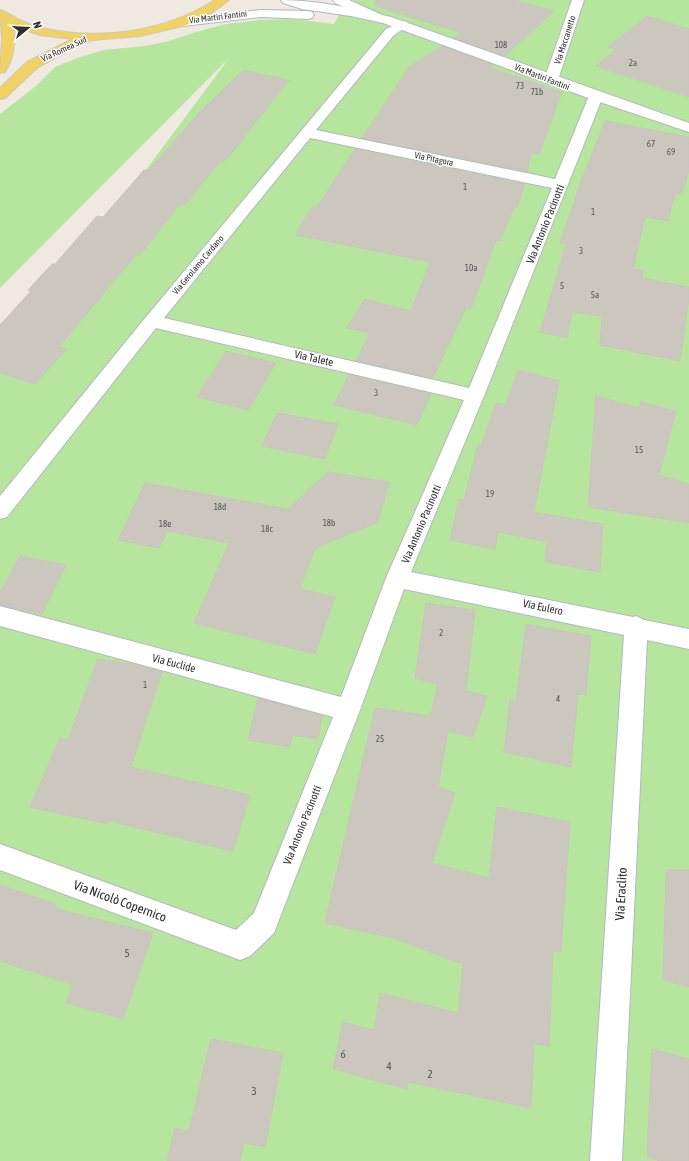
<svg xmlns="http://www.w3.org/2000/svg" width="689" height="1161" viewBox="0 0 689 1161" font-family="'Asap Condensed',sans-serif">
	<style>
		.green { fill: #b6e59e }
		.building { fill: #cbc7bf; stroke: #cbc5ba }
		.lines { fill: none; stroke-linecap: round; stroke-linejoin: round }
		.street-casing { stroke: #b4b7c1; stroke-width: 2 }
		.secondary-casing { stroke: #b4b7c1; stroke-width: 2 }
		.primary-casing { stroke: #c9c9c9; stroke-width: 2 }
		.street { fill: #fff; fill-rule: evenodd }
		.secondary { fill: #fff; fill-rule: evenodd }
		.primary { fill: #f2d163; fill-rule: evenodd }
		.labels { text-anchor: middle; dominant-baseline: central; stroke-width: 3; stroke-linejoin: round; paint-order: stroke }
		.far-street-label { font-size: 9px; fill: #2e2e2e; stroke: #fff }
		.number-label { font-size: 9px; fill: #555452 }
		.street-label { font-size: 11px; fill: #2e2e2e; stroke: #fff }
		.near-number-label { font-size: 11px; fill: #555452 }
		.near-street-label { font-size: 13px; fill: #2e2e2e; stroke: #fff }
	</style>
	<rect width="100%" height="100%" fill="#efe9e1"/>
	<path class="green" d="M348 0H689V1161H0V366L230 57 0 288V114L36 86 55 67 80 57 104 50 145 46 169 41 196 32 226 24 260 20 294 19 334 24Z"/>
	<g class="building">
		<path d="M376 0H514L554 11 505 56 454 38 462 33 375 6Z"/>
		<path d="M647 16 689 29V97L596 66 617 49 608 47Z"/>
		<path d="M442 46 494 65 491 68 562 92 539 154 531 153 527 172 362 138 409 67Z"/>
		<path d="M243 70 289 80 235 149 225 161 221 160 185 205 180 204 152 240 139 255 137 254 59 347 67 349 35 384 0 373V325L31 291 28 290 52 264H55L97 216 103 217 144 170 148 171 198 114Z"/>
		<path d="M605 121 689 137V170L682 194 675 193 668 221 645 217 633 269 643 271 642 278 689 287V298L680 361 600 345 602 316 572 312 567 338 540 332 566 244 560 243 582 179Z"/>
		<path d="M355 149 524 184 518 207H514L500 241 496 240 471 309 466 308 433 378 356 361 370 333 347 328 365 299 411 311 430 262 296 235 299 231H297L313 207 316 208Z"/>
		<path d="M226 351 276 363 248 410 197 397Z"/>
		<path d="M518 370 559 381 534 512 603 524 600 572 545 562 547 542 498 532 495 549 450 540 459 499 464 500 478 445 481 446 496 403 506 405Z"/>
		<path d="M349 375 431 394 417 425 334 405Z"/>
		<path d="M596 396 639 408 641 402 676 411 659 475 689 484V523L588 507Z"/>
		<path d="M277 413 338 424 325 459 262 446Z"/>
		<path d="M328 472 389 482 378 522 315 548 300 589 335 597 315 654 194 623 229 543 167 531 159 548 118 540 145 483 288 509Z"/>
		<path d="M20 556 66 565 42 614 0 605V593Z"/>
		<path d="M426 603 475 610 466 691 487 696 473 737 448 731 438 787 455 793 432 863 489 878 497 807 570 822 561 952 553 950 549 1046 534 1044 531 1108 408 1082 407 1089 333 1069 343 1022 374 1030 380 993 458 1013 463 964 393 938 325 923 375 708 431 716 438 684 415 678Z"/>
		<path d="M526 624 591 636 586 695 578 694 571 767 504 752 510 700 516 702Z"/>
		<path d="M98 659 132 664 162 672 131 767 250 795 233 851 109 821 107 824 30 807 60 738 68 740Z"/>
		<path d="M258 698 322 716 318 739 292 735 290 747 248 740Z"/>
		<path d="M666 870H689V987L663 980Z"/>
		<path d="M0 885 56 904 54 908 153 933 123 1019 66 1003 73 985 0 961Z"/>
		<path d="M211 1039 283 1053 265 1147 244 1143 240 1161H167L175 1128 189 1131Z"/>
		<path d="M652 1049 689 1059V1161H660L647 1157Z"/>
	</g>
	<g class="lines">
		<defs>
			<g id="street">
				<path d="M333 0H349L380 14 382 17 380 20H372L335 3Z"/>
				<path d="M572 0H584L558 80 556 83H546L544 80Z"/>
				<path d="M403 21 407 22 409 25 394 35 316 130 555 179 589 96 591 93H601L603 96 484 396 411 572 633 617 636 616 644 620 689 629V649L647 640 622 1161H590L624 635 404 589 360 710 274 933 250 956 240 960 0 870V844L236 930 254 913 333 717 0 626V606L341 697 386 578 464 400 156 328 7 517 0 519V496L146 317 386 29ZM310 138 552 188 469 388 164 318Z"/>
			</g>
			<g id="secondary">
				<path d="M281 0C317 0 356 9 391 17L689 123V132L591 99 383 23 351 16 302 9 283 3Z"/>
				<path d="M261 10 308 11 312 12 314 15 312 18 308 19 261 17 183 26 179 25 177 22 179 19 183 18Z"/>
			</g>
			<path id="primary" d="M215 0H229L213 12 187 25 140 36 92 40 71 49 37 68 5 98 0 99V88L27 62 73 39 40 35 14 26C15 43 14 58 5 72L0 73 2 39 0 10C8 12 14 18 22 21 28 24 35 26 42 28 99 41 166 32 215 0Z"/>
		</defs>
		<use href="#street" class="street-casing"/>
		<use href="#secondary" class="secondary-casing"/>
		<use href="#primary" class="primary-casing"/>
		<use href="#street" class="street"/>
		<use href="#secondary" class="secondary"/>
		<use href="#primary" class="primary"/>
	</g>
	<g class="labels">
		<g class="far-street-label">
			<text transform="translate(218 17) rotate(-7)">Via Martiri Fantini</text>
			<text transform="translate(565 40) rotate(-72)">Via Maccanetto</text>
			<text transform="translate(64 49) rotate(-25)">Via Romea Sud</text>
			<text transform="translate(542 77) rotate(21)">Via Martiri Fantini</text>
			<text transform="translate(434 159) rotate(12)">Via Pitagora</text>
			<text transform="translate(198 265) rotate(-50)">Via Gerolamo Cardano</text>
		</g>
		<g class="number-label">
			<text x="501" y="45">108</text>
			<text x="633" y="63">2a</text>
			<text x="520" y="86">73</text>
			<text x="537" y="92">71b</text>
			<text x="651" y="144">67</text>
			<text x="671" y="152">69</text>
			<text x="465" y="187">1</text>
			<text x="593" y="212">1</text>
			<text x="581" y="251">3</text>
			<text x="471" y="268">10a</text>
			<text x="562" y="286">5</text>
			<text x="595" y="295">5a</text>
			<text x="376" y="393">3</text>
			<text x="639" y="450">15</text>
			<text x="490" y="494">19</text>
			<text x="220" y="507">18d</text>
			<text x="329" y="523">18b</text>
			<text x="165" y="524">18e</text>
			<text x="267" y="529">18c</text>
			<text x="441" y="633">2</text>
			<text x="145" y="685">1</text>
			<text x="558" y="699">4</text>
			<text x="380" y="739">25</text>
		</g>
		<g class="street-label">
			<text transform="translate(545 224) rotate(-68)">Via Antonio Pacinotti</text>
			<text transform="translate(314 358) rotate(13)">Via Talete</text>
			<text transform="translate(421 524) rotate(-67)">Via Antonio Pacinotti</text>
			<text transform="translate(543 607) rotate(12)">Via Eulero</text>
			<text transform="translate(174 663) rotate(15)">Via Euclide</text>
			<text transform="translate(302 825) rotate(-68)">Via Antonio Pacinotti</text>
		</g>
		<g class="near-number-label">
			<text x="127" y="953">5</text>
			<text x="343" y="1054">6</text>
			<text x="389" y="1066">4</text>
			<text x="430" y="1074">2</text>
			<text x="254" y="1091">3</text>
		</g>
		<g class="near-street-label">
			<text transform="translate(621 894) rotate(-87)">Via Eraclito</text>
			<text transform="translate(120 901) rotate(20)">Via Nicolò Copernico</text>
		</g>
	</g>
	<g transform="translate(28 28) rotate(72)" stroke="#ffffff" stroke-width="3" paint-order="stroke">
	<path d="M0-3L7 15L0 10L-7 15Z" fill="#2e2e2e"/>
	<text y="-6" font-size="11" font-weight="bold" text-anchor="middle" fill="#2e2e2e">N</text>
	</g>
</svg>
